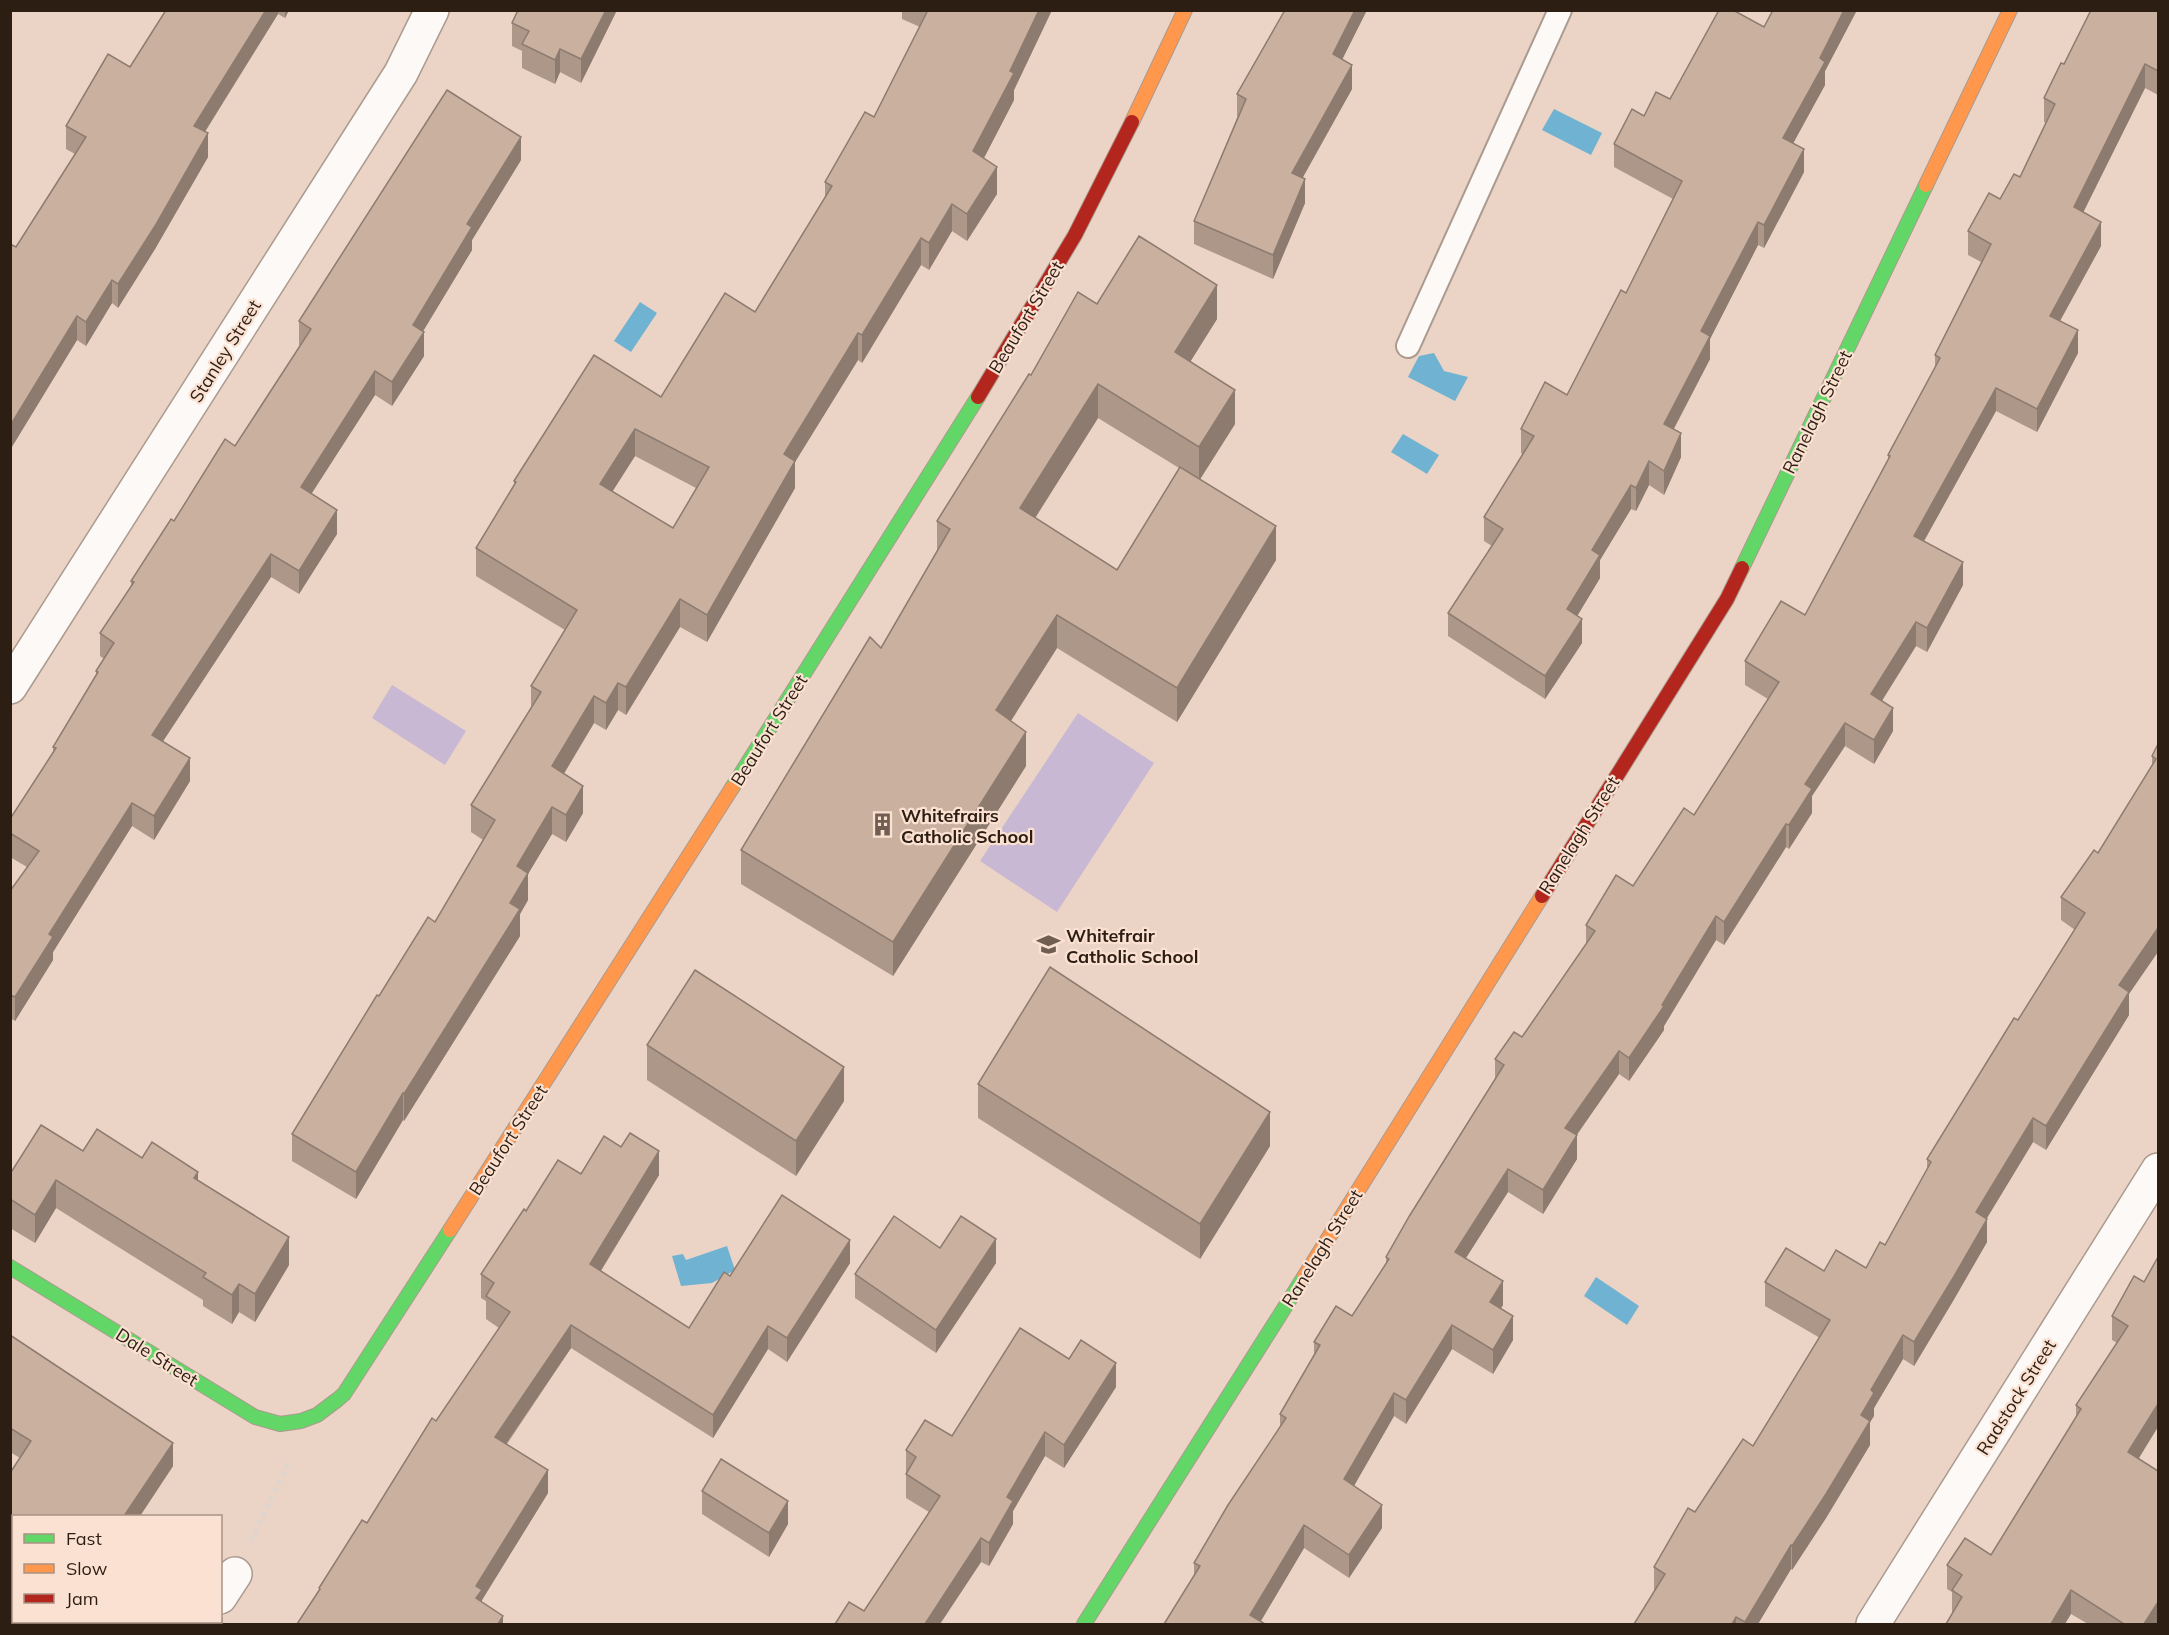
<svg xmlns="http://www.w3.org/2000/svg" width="2169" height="1635" viewBox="0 0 2169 1635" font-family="Mulish,sans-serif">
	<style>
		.green { fill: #c9b8d3 }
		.water { fill: #6fb2d1 }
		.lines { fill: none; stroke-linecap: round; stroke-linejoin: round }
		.lane-casing { stroke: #ab9a8f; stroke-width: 26 }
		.street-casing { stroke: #ab9a8f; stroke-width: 36 }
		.fast-casing { stroke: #ab9a8f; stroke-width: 16 }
		.slow-casing { stroke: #ab9a8f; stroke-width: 16 }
		.jam-casing { stroke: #ab9a8f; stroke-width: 16 }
		.path { stroke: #ddd5d0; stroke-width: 4; stroke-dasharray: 4.5 4.5; stroke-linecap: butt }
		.lane { stroke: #fcf9f6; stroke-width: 22 }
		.street { stroke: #fcf9f6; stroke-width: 33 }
		.fast { stroke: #63d668; stroke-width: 14 }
		.slow { stroke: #ff974d; stroke-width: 14 }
		.jam { stroke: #b3261e; stroke-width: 14 }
		.wall { fill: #ad9789; fill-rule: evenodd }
		.shaded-wall { fill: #8d7b6f }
		.building { fill: #c9b09f; stroke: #8d7b6f; stroke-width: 1.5; fill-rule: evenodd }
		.labels { text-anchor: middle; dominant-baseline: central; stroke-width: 4.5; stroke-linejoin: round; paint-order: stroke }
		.street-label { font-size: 18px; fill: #2d1e14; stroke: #fbe1d1 }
		.poi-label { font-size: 18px; font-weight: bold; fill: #2d1e14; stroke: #fbe1d1; text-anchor: start }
	</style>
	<rect width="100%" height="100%" fill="#ebd4c5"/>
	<g class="green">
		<path d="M392 685 466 731 445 765 372 718Z"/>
		<path d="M1078 713 1154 763 1057 912 980 861Z"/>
	</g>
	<g class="water">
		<path d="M1554 109 1602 133 1591 155 1542 130Z"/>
		<path d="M640 302 657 313 631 352 614 341Z"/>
		<path d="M1434 353 1444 371 1468 377 1455 401 1408 377 1419 356Z"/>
		<path d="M1403 434 1439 455 1427 474 1391 452Z"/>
		<path d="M727 1246 735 1270 712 1283 681 1286 672 1256 683 1254 686 1260Z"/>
		<path d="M1596 1277 1639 1306 1627 1325 1584 1296Z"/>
	</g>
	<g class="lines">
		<defs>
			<path id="lane" d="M1408 346 1560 10"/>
			<g id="street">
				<path d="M10 687 401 73 432 10"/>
				<path d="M220 1597 235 1574"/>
				<path d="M203 1624 205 1622"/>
				<path d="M1873 1624 2158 1170"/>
			</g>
			<g id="fast">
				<path d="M1742 568 1926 185"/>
				<path d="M732 788 978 397"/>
				<path d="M10 1267 255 1417 280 1424 301 1421 317 1415 337 1400 344 1394 450 1230"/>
				<path d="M1084 1624 1304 1277"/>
			</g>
			<g id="slow">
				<path d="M1132 122 1185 10"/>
				<path d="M1926 185 2010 10"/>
				<path d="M450 1230 732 788"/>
				<path d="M1304 1277 1542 896"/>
			</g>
			<g id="jam">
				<path d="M978 397 1075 235 1132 122"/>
				<path d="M1542 896 1727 599 1742 568"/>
			</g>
		</defs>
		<use href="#lane" class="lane-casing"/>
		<use href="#street" class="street-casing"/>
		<use href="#fast" class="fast-casing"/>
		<use href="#slow" class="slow-casing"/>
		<use href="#jam" class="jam-casing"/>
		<path class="path" d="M251 1541 289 1462"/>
		<use href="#lane" class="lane"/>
		<use href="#street" class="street"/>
		<use href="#fast" class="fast"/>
		<use href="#slow" class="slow"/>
		<use href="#jam" class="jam"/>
	</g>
	<g class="wall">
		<path d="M166 10H289L285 18 278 14 205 132 208 157 155 249 118 308 112 303 86 346 77 340 10 450V244L16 247 75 154 66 149V126L130 67Z"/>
		<path d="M518 10H617L581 83 560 72 555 84 522 68V51L512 46V23Z"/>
		<path d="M902 10H1052L1014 90V100L984 158 997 194 967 241 952 231 929 270 921 265 862 363 858 360 795 462V488L707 642 680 627 626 715 618 710 606 730 594 723 564 774 583 813 566 842 552 834 528 874V900L520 914V936L404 1121 403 1120 356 1199 292 1161V1134L379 996 435 922 483 840 471 832V805L531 709V686L565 630 476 576V548L514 485V481L661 397 755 312 825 197V182L874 117 920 27 902 19ZM635 456 696 488 673 528 612 492Z"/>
		<path d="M1367 10 1342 59 1352 89 1302 178 1305 203 1273 279 1194 244V221L1237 118V94Z"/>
		<path d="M1773 10H1857L1825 71V85L1793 143 1804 172 1764 248 1758 245 1710 339V359L1674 429 1681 457 1664 495 1649 485 1636 511 1631 509 1600 560V578L1577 616 1582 643 1545 699 1448 636V613L1492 546 1484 541V517L1523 454 1521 453V429L1567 395 1626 293 1673 199 1614 167V144L1644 116 1670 99 1764 27Z"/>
		<path d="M2158 10V95L2145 88 2083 212 2101 246 2060 321 2078 353 2037 432 1996 411 1924 541 1963 585 1927 652 1916 646 1882 701 1893 731 1874 764 1845 746 1812 796V813L1789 849 1786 847 1724 945 1716 940 1664 1026V1030L1629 1081 1619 1074 1576 1135 1577 1159 1543 1214 1508 1192 1466 1258 1503 1305 1500 1309 1513 1340 1493 1374 1452 1349 1406 1424 1394 1416 1354 1486 1382 1528 1349 1578 1304 1548 1261 1621 1194 1576V1563L1280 1426V1414L1314 1356V1342L1352 1316 1386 1264V1257L1495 1079V1059L1522 1037 1586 944V925L1633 886 1694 815 1768 699 1745 685V661L1805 615 1888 460V455L1935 368V355L1981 262 1968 255V231L2000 199 2020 177 2046 123 2044 122V98L2064 64Z"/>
		<path d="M521 160 472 240V250L423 331 424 356 392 406 375 395 311 494 337 534 299 594 271 577 163 741 190 781 154 840 132 826 53 952V960L15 1021 10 1018V891L27 867 10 857V819L53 752V747L96 675V671L104 659 100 656V633L131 586V581L174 521 235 446 300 346 299 345V321Z"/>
		<path d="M1097 304 1217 319 1190 362 1235 424 1200 479 1276 560 1177 722 1057 648 1011 721 1026 766 893 976 741 884V850L881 648 937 552V521L1031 375ZM1098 418 1179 468 1117 570 1035 518Z"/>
		<path d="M2158 744 2129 994V1015L2046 1150 2033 1142 1987 1218V1242L1953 1301 1914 1366 1903 1359 1874 1408V1416L1870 1422V1445L1826 1518 1792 1570 1791 1569 1758 1624H1634L1654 1591V1567L1695 1512 1753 1446 1820 1338 1765 1306V1282L1824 1271 1866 1268 1885 1245 1927 1170V1159L2018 1020 2075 930 2061 920V897L2098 853 2152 766V756Z"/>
		<path d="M647 1045 844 1101 796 1176 647 1080Z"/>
		<path d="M978 1084 1270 1146 1200 1259 978 1118Z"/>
		<path d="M83 1151 142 1158 198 1181 289 1265 255 1322 239 1312 232 1324 203 1306V1300L56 1208 35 1243 10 1228V1174Z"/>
		<path d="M581 1174 659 1175 601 1271 689 1328 730 1276 850 1263 787 1362 768 1349 713 1438 571 1348 507 1444 548 1493 482 1600V1602L503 1624 319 1591V1588L367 1523 499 1328 486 1319V1301L481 1298V1274L526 1211Z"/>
		<path d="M940 1248 996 1263 936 1353 855 1298V1274Z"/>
		<path d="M2134 1276 2138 1459 2158 1624H2088L2071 1614 1952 1613V1592L1947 1589V1565L1991 1555 2076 1418V1405L2117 1343 2112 1340V1316Z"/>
		<path d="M10 1335 173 1443V1466L140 1516H14V1622H75L73 1624H10V1473L20 1458 10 1452Z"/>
		<path d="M1069 1359 1116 1387 1064 1468 1045 1456 1013 1511V1524L989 1566 981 1562 940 1624H835L864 1611 929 1512 906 1498V1450L952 1436Z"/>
		<path d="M702 1491 788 1524 769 1557 702 1514Z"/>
		<path d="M79 1622H104L102 1624H83Z"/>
	</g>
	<g class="shaded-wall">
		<path d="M266 10H278V14L194 149V126Z"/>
		<path d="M285 10H289L285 18Z"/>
		<path d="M606 10H617L581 83V59Z"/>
		<path d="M1039 10H1052L1014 90V100L973 179V151Z"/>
		<path d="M1355 10H1367L1333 78V54Z"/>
		<path d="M1844 10H1857L1825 71V85L1783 162V138L1820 58Z"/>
		<path d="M560 49V72L555 84V60Z"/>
		<path d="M2145 64V88L2074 231V207Z"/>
		<path d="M1352 65V89L1292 197V173Z"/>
		<path d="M208 133V157L155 249 118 308V284Z"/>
		<path d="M521 137V160L472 240V250L413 348V325L467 224Z"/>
		<path d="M1804 149V172L1764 248V225Z"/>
		<path d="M997 167V194L967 241V214Z"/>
		<path d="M1305 179V203L1273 279V255Z"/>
		<path d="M952 204V231L929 270V243Z"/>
		<path d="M1758 222V245L1710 339V359L1664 447V424L1701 331Z"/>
		<path d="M2101 222V246L2050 339V316Z"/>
		<path d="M921 238V265L862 363V335Z"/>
		<path d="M112 280V303L86 346V322Z"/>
		<path d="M1217 285V319L1175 386V352Z"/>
		<path d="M77 316V340L10 450V426Z"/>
		<path d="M2078 330V353L2037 432V409Z"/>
		<path d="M424 332V356L392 406V382Z"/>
		<path d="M858 333V360L795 462V488L707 642V615L784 454Z"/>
		<path d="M375 371V395L301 510V487Z"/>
		<path d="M1098 384V418L1020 542V508Z"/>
		<path d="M1996 388V411L1914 559V536Z"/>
		<path d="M1235 390V424L1199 481V447Z"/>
		<path d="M635 429V456L600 511V484Z"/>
		<path d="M1681 433V457L1664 495V471Z"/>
		<path d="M1649 461V485L1636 511V488Z"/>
		<path d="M1631 485V509L1600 560V578L1567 633V609L1592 550Z"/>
		<path d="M337 510V534L299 594V571Z"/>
		<path d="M1276 526V560L1177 722V688Z"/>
		<path d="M271 554V577L152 758V735Z"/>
		<path d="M1963 562V585L1927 652V628Z"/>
		<path d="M680 599V627L626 715V687Z"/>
		<path d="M1057 615V648L996 744V710Z"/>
		<path d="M1582 619V643L1545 699V676Z"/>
		<path d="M1916 622V646L1871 718V694Z"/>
		<path d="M618 683V710L606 730V703Z"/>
		<path d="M594 696V723L552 793V766Z"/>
		<path d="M1893 708V731L1874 764V740Z"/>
		<path d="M1845 723V746L1812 796V813L1789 849V825L1805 784Z"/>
		<path d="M1026 732V766L893 976V942Z"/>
		<path d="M190 758V781L154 840V816Z"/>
		<path d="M583 786V813L566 842V815Z"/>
		<path d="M132 803V826L53 952V960L15 1021V997L49 934Z"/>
		<path d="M552 807V834L528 874V900L520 914V936L404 1121V1094L510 903 517 866Z"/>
		<path d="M1786 824V847L1724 945V922Z"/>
		<path d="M1716 916V940L1664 1026V1030L1629 1081V1058Z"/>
		<path d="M2158 928V952L2129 994V1015L2046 1150V1126L2119 985Z"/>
		<path d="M1619 1051V1074L1565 1152V1128Z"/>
		<path d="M844 1067V1101L796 1176V1141Z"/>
		<path d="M403 1093V1120L356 1199V1172Z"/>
		<path d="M1270 1112V1146L1200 1259V1224Z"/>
		<path d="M2033 1118V1142L1976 1236V1212Z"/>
		<path d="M1577 1135V1159L1543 1214V1190Z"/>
		<path d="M659 1151V1175L590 1288V1264Z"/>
		<path d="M1508 1169V1192L1455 1275V1252Z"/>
		<path d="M198 1172V1200L194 1178Z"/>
		<path d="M56 1180V1208L35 1243V1215Z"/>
		<path d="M1987 1219V1242L1953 1301 1914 1366V1342Z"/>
		<path d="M289 1237V1265L255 1322V1294Z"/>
		<path d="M996 1239V1263L936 1353V1330Z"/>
		<path d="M850 1240V1263L787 1362V1338Z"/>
		<path d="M1503 1281V1305L1490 1326V1302Z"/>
		<path d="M239 1284V1312L232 1324V1295Z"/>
		<path d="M1513 1316V1340L1493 1374V1350Z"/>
		<path d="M571 1325V1348L495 1460V1437Z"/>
		<path d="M1452 1325V1349L1406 1424V1400Z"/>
		<path d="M768 1326V1349L713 1438V1415Z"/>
		<path d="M1903 1335V1359L1874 1408V1416L1870 1422V1445L1826 1518 1792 1570V1546L1861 1415 1871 1390Z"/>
		<path d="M1116 1363V1387L1064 1468V1445Z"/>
		<path d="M1394 1393V1416L1344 1503V1479Z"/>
		<path d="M2158 1404V1427L2128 1476V1452Z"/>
		<path d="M1045 1432V1456L1013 1511V1524L989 1566V1543L1007 1497Z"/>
		<path d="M173 1443V1466L140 1516H124Z"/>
		<path d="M548 1470V1493L482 1600V1613L476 1622V1586Z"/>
		<path d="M788 1501V1524L769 1557V1533Z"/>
		<path d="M1382 1505V1528L1349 1578V1555Z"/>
		<path d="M1304 1525V1548L1259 1624 1250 1615Z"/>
		<path d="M981 1538V1562L940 1624H925Z"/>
		<path d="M1791 1545V1569L1758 1624H1745V1622Z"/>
		<path d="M2071 1590V1614L2065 1624H2051Z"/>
		<path d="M2158 1602V1624H2144Z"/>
		<path d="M503 1616V1624H498Z"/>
		<path d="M1736 1617V1624H1732Z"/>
		<path d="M61 1622H75L73 1624H59Z"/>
		<path d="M97 1622H104L102 1624H97Z"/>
	</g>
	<g class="building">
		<path d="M166 10H266L194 126 208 133 155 226 118 284 112 280 86 322 77 316 10 426V244L16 247 86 137 66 126 108 54 130 67Z"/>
		<path d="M518 10H606L581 59 560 49 555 60 522 44 529 31 512 23Z"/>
		<path d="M928 10H1039L1010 71 1014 73 973 151 997 167 967 214 952 204 929 243 921 238 862 335 858 333 784 454 795 461 707 615 680 599 626 687 618 683 606 703 594 696 552 766 583 786 566 815 552 807 517 866 528 873 510 903 520 909 404 1094 403 1093 356 1172 292 1134 377 995 379 996 428 917 435 922 495 820 471 805 541 692 531 686 577 610 476 548 516 482 514 481 594 355 661 397 725 293 755 312 832 186 825 182 865 112 874 117ZM635 429 709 467 673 528 600 484Z"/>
		<path d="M1285 10H1355L1333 54 1352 65 1292 173 1305 179 1273 255 1194 221 1246 99 1237 94Z"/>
		<path d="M1719 10H1733L1764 27 1773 10H1844L1820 58 1825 62 1783 138 1804 149 1764 225 1758 222 1701 331 1710 336 1664 424 1681 433 1664 471 1649 461 1636 488 1631 485 1592 550 1600 555 1567 609 1582 619 1545 676 1448 613 1503 529 1484 517 1534 436 1521 429 1545 382 1567 395 1621 290 1626 293 1682 181 1614 144 1632 109 1644 116 1656 92 1670 99Z"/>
		<path d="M2091 10H2158V71L2145 64 2074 207 2101 222 2050 316 2078 330 2037 409 1996 388 1914 536 1963 562 1927 628 1916 622 1871 694 1893 708 1874 740 1845 723 1805 784 1812 789 1789 825 1786 824 1724 922 1716 916 1662 1005 1664 1006 1629 1058 1619 1051 1565 1128 1577 1135 1543 1190 1508 1169 1455 1252 1503 1281 1490 1302 1513 1316 1493 1350 1452 1325 1406 1400 1394 1393 1344 1479 1382 1505 1349 1555 1304 1525 1250 1615 1265 1624H1164L1200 1566 1194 1563 1228 1505 1286 1418 1280 1414 1320 1345 1314 1342 1336 1306 1352 1316 1389 1259 1386 1257 1410 1215 1504 1065 1495 1059 1514 1032 1522 1037 1595 931 1586 925 1616 875 1633 886 1684 808 1694 815 1779 682 1745 661 1781 601 1805 615 1890 456 1888 455 1940 358 1935 355 1991 244 1968 231 1989 193 2000 199 2014 174 2020 177 2055 104 2044 98 2061 63 2064 64Z"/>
		<path d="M447 90 521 137 467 224 472 227 413 325 424 332 392 382 375 371 301 487 337 510 299 571 271 554 152 735 190 758 154 816 132 803 49 934 53 937 15 997 10 995V891L39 851 10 833V819L56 748 53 747 98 672 96 671 114 643 100 633 134 582 131 581 171 519 174 521 225 439 235 446 311 329 299 321Z"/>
		<path d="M1139 236 1217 285 1175 352 1235 390 1199 447 1098 384 1020 508 1117 570 1180 467 1276 526 1177 688 1057 615 996 710 1026 732 893 942 741 850 870 637 881 648 950 529 937 521 1029 374 1031 375 1078 292 1097 304Z"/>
		<path d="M2158 744V928L2119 985 2129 992 2046 1126 2033 1118 1976 1212 1987 1219 1953 1278 1914 1342 1903 1335 1871 1390 1874 1393 1861 1415 1870 1421 1826 1494 1792 1546 1791 1545 1745 1622 1736 1617 1732 1624H1634L1665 1574 1654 1567 1688 1508 1695 1512 1743 1439 1753 1446 1830 1320 1765 1282 1786 1248 1824 1271 1836 1250 1866 1268 1880 1242 1885 1245 1931 1162 1927 1159 2014 1018 2018 1020 2085 913 2061 897 2094 850 2098 853 2156 759 2152 756Z"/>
		<path d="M1050 967 1270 1112 1200 1224 978 1084Z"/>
		<path d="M695 970 844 1067 796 1141 647 1045Z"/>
		<path d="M41 1125 83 1151 97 1129 142 1158 152 1142 198 1172 194 1178 289 1237 255 1294 239 1284 232 1295 203 1277 206 1273 56 1180 35 1215 10 1199V1174Z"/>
		<path d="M630 1133 659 1151 590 1264 689 1328 724 1272 730 1276 782 1195 850 1240 787 1338 768 1326 713 1415 571 1325 495 1437 548 1470 476 1586 482 1590 476 1598 503 1616 498 1624H297L320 1589 319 1588 362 1520 367 1523 432 1418 436 1421 510 1312 486 1296 494 1283 481 1274 524 1209 526 1211 558 1160 581 1174 604 1136 621 1147Z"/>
		<path d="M894 1216 940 1248 961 1216 996 1239 936 1330 855 1274Z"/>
		<path d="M2158 1257V1404L2128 1452 2158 1471V1602L2144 1624H2124L2071 1590 2051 1624H1946L1962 1597 1952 1590 1962 1575 1947 1565 1965 1538 1991 1555 2081 1409 2076 1405 2128 1326 2112 1316 2134 1276 2144 1282Z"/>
		<path d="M1020 1328 1069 1359 1081 1340 1116 1363 1064 1445 1045 1432 1007 1497 1013 1501 989 1543 981 1538 925 1624H835L849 1602 864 1611 940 1496 906 1474 916 1457 906 1450 925 1420 952 1436Z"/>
		<path d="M10 1335 173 1443 124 1516H14V1622H61L59 1624H10V1473L31 1441 10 1428Z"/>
		<path d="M721 1459 788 1501 769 1533 702 1491Z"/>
	</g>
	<defs>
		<symbol id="building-bare" viewBox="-9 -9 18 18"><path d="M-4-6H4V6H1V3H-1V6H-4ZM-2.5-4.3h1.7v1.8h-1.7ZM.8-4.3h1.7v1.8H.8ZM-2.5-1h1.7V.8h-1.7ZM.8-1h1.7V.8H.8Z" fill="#705e52" stroke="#fbe1d1" stroke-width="2.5" paint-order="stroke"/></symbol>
		<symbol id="school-bare" viewBox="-9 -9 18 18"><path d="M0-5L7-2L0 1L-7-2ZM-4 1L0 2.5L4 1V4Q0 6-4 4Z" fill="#705e52" stroke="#fbe1d1" stroke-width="2.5" paint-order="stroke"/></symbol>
	</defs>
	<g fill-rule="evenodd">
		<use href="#building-bare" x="866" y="808" width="33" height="33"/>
		<use href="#school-bare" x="1032" y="928" width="33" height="33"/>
	</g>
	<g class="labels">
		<g class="street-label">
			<text transform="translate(1026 317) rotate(-59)">Beaufort Street</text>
			<text transform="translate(225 351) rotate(-58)">Stanley Street</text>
			<text transform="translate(1817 412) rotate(-64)">Ranelagh Street</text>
			<text transform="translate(769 730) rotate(-58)">Beaufort Street</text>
			<text transform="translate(1579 835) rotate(-58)">Ranelagh Street</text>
			<text transform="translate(508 1140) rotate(-57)">Beaufort Street</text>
			<text transform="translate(1322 1248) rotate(-58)">Ranelagh Street</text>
			<text transform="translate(157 1357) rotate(32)">Dale Street</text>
			<text transform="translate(2016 1397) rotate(-58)">Radstock Street</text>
		</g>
		<g class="poi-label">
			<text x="901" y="815">Whitefrairs<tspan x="901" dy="21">Catholic School</tspan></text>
			<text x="1066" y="935">Whitefrair<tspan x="1066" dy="21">Catholic School</tspan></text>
		</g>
	</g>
	<rect width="2169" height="1635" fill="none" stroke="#2d1e14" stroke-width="24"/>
	<rect x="12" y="1515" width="210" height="108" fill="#fbe1d1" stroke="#a99385" stroke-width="1.5"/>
	<rect x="24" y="1534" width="30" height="9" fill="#63d668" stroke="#a99385" stroke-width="1.5"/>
	<text x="66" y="1545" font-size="18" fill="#2d1e14">Fast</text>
	<rect x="24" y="1564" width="30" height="9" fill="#ff974d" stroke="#a99385" stroke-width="1.5"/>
	<text x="66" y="1575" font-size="18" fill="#2d1e14">Slow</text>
	<rect x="24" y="1594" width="30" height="9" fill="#b3261e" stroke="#a99385" stroke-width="1.5"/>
	<text x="66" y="1605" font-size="18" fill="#2d1e14">Jam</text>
</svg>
